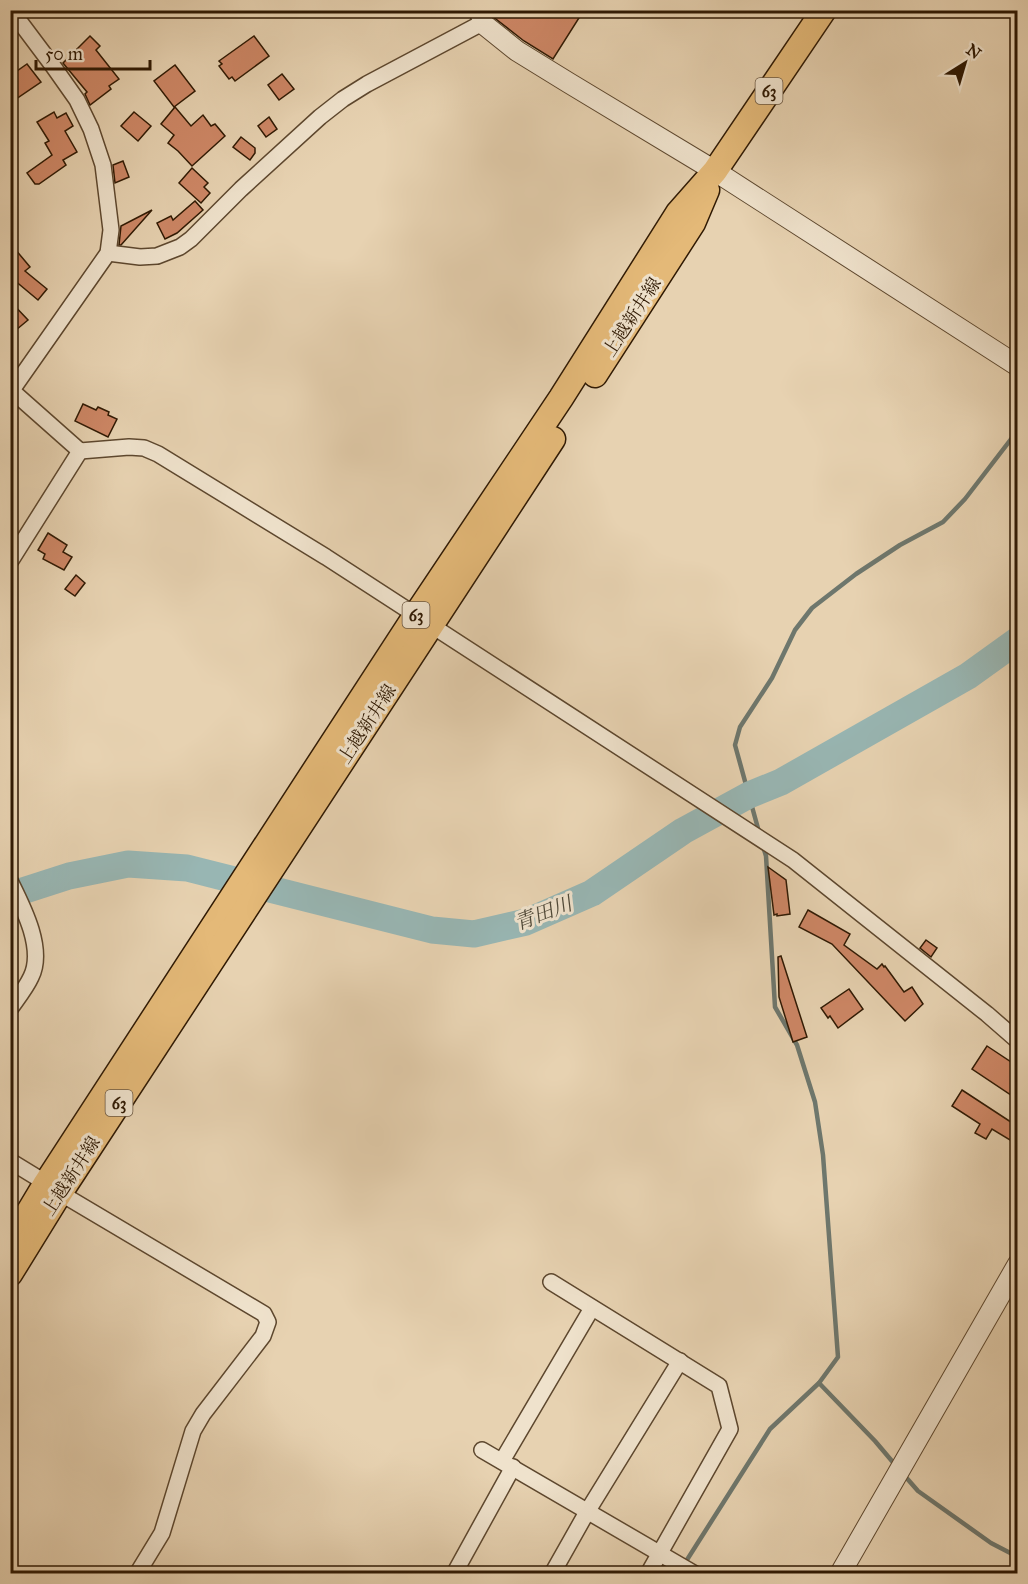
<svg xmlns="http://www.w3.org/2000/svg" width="1028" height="1584" viewBox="0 0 1028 1584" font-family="'IM FELL Great Primer','Noto Serif JP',serif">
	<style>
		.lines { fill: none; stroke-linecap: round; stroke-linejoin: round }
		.stream { stroke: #6e776d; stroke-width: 4.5 }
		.river { stroke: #98b6b3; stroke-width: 27 }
		.building { fill: #ce8766; stroke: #2f1903; stroke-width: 1.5 }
		.minor-casing { stroke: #5d472e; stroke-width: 18 }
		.tertiary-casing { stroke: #5d472e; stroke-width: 22 }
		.primary-casing { stroke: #2f1903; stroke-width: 27 }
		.minor { stroke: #efe2cc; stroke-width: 15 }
		.tertiary { stroke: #efe2cc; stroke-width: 20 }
		.primary { stroke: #e4b978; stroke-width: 24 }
		.labels { text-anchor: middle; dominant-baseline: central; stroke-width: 6; stroke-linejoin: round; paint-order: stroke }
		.shield { fill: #efe2cc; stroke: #69553f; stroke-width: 1.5 }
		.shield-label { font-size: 16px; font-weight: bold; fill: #2f1903 }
		.street-label { font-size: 18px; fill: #2f1903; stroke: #efe2cc }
		.water-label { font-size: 20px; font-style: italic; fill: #4e4838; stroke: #efe2cc }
	</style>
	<rect width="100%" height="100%" fill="#e7d2b1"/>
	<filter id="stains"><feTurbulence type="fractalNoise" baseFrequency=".00333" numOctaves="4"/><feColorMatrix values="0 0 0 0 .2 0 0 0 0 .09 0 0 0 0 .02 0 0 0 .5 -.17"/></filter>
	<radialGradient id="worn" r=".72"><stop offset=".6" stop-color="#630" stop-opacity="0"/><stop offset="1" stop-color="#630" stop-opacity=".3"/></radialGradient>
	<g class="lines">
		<g class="stream">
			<path d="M759 832 735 745 740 727 772 678 795 630 812 608 856 574 900 545 943 522 965 499 1018 430"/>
			<path d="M819 1383 875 1441 897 1467"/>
			<path d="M904 1475 918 1491 991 1543 1018 1557"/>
			<path d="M678 1574 770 1429 819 1383 838 1357 823 1155 815 1102 797 1045 775 1007 766 856 763 846"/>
		</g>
		<path class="river" d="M10 895 69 876 128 864 187 868 432 930 474 934 526 922 592 893 683 831 749 795 781 782 968 676 1018 640"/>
	</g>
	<g class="building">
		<path d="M490 10H584L553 59 524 41 492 16Z"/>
		<path d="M90 36 100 46 96 50 119 79 109 86 111 89 90 105 85 94 87 92 63 63Z"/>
		<path d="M254 36 269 56 235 81 232 77 229 79 219 66 222 64 219 61Z"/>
		<path d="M27 64 41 82 10 103V76Z"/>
		<path d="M175 65 195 91 174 107 154 81Z"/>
		<path d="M282 74 294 89 279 100 268 85Z"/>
		<path d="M175 107 191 126 203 115 211 126 215 124 225 136 192 166 178 151 168 143 174 135 161 124Z"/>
		<path d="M54 112 57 118 66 113 73 126 65 131 77 152 63 160 66 165 39 184H35L27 173 52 155 45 143 49 141 37 122Z"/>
		<path d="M134 112 151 126 138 141 121 126Z"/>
		<path d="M269 117 277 129 266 137 258 126Z"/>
		<path d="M241 137 255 148V153L250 160 233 147Z"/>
		<path d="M123 161 129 177 115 183 113 165Z"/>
		<path d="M192 168 208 183 204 187 210 193 201 203 179 183Z"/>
		<path d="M195 201 203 210 177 233 165 239 157 223 171 216 173 220Z"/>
		<path d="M152 210 121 245H119L121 226Z"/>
		<path d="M10 243 30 267 25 271 47 289 38 300 14 280 10 283Z"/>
		<path d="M10 301 28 320 10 335Z"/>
		<path d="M83 404 96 410 98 407 109 412 108 415 117 419 108 437 75 421Z"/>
		<path d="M48 533 67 545 63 552 72 557 64 570 43 559 45 554 38 550Z"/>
		<path d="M76 575 85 583 75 596 65 589Z"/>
		<path d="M768 867 786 880 790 914 777 916V914L774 915Z"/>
		<path d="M808 910 850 934 844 945 877 969 882 964 884 967 885 966 904 992 912 987 923 1004 905 1021 832 944 799 927Z"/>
		<path d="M926 940 937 948 931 957 920 948Z"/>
		<path d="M781 956 807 1037 793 1042 779 997 778 957Z"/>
		<path d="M849 989 863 1009 838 1028 830 1016 828 1018 821 1008Z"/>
		<path d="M987 1046 1017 1066V1099L972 1069Z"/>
		<path d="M962 1090 1017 1126V1128L1010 1140 992 1129 986 1139 975 1133 980 1124 952 1106Z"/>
	</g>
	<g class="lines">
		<defs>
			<g id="minor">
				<path d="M11 10 53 66 77 100 91 129 103 165 111 230 108 253 12 390"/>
				<path d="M108 253 140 257 157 256 180 247 191 239 241 189 320 117 343 99 367 84 482 23 476 10"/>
				<path d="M10 389 80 451 129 447 144 448 158 454 326 557 793 860 987 1014 1018 1041"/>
				<path d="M10 562 80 451"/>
				<path d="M10 881C23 907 45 949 31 977 26 988 17 999 10 1009"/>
				<path d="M10 1161 46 1183 60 1193 264 1314 268 1322 263 1336 203 1414 193 1431 162 1533 137 1574"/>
				<path d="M551 1282 719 1386 730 1429 648 1574"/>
				<path d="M482 1450 695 1574"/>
				<path d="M502 1461 592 1308"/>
				<path d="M454 1574 513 1467"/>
				<path d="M552 1574 587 1512 680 1361"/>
			</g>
			<g id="tertiary">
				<path d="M482 23 517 51 569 83 715 171 1018 366"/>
				<path d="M840 1574 1018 1264"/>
			</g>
			<g id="primary">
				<path d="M595 375 693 223 707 190"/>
				<path d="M10 1243 46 1183 415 616 561 398 678 213 715 171 824 10"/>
				<path d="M10 1274 60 1193 553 439"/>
			</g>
		</defs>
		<use href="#minor" class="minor-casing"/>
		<use href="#tertiary" class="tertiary-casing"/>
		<use href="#primary" class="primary-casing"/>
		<use href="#minor" class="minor"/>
		<use href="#tertiary" class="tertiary"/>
		<use href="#primary" class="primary"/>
	</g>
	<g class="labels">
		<g class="shield">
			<rect x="755.5" y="78" width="27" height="26" rx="4.5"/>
			<rect x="402.5" y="602" width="27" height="26" rx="4.5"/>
			<rect x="105.5" y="1090" width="27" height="26" rx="4.5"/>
		</g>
		<g class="shield-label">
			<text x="769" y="91">63</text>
			<text x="416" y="615">63</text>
			<text x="119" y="1103">63</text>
		</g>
		<g class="street-label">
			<text transform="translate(632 317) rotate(-57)">上越新井線</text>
			<text transform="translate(367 724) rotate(-57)">上越新井線</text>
			<text transform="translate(71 1176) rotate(-57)">上越新井線</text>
		</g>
		<g class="water-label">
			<text transform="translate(543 913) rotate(-21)">青田川</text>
		</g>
	</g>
	<rect width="1028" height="1584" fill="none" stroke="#e7d2b1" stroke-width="36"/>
	<rect x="12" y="12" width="1004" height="1560" fill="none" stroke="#2f1903" stroke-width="3"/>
	<rect x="18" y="18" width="992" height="1548" fill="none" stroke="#2f1903" stroke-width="1.5"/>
	<g transform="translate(965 63) rotate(37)" stroke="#efe2cc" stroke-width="4.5" paint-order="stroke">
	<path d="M0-4.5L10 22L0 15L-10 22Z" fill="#2f1903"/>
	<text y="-9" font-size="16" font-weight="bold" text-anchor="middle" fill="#2f1903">N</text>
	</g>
	<path d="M36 60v9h114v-9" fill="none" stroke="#2f1903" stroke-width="3"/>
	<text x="45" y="60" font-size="18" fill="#2f1903" stroke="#efe2cc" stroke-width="4.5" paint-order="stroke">50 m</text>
	<rect width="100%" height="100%" filter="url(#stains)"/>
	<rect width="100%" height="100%" fill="url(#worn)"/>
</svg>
